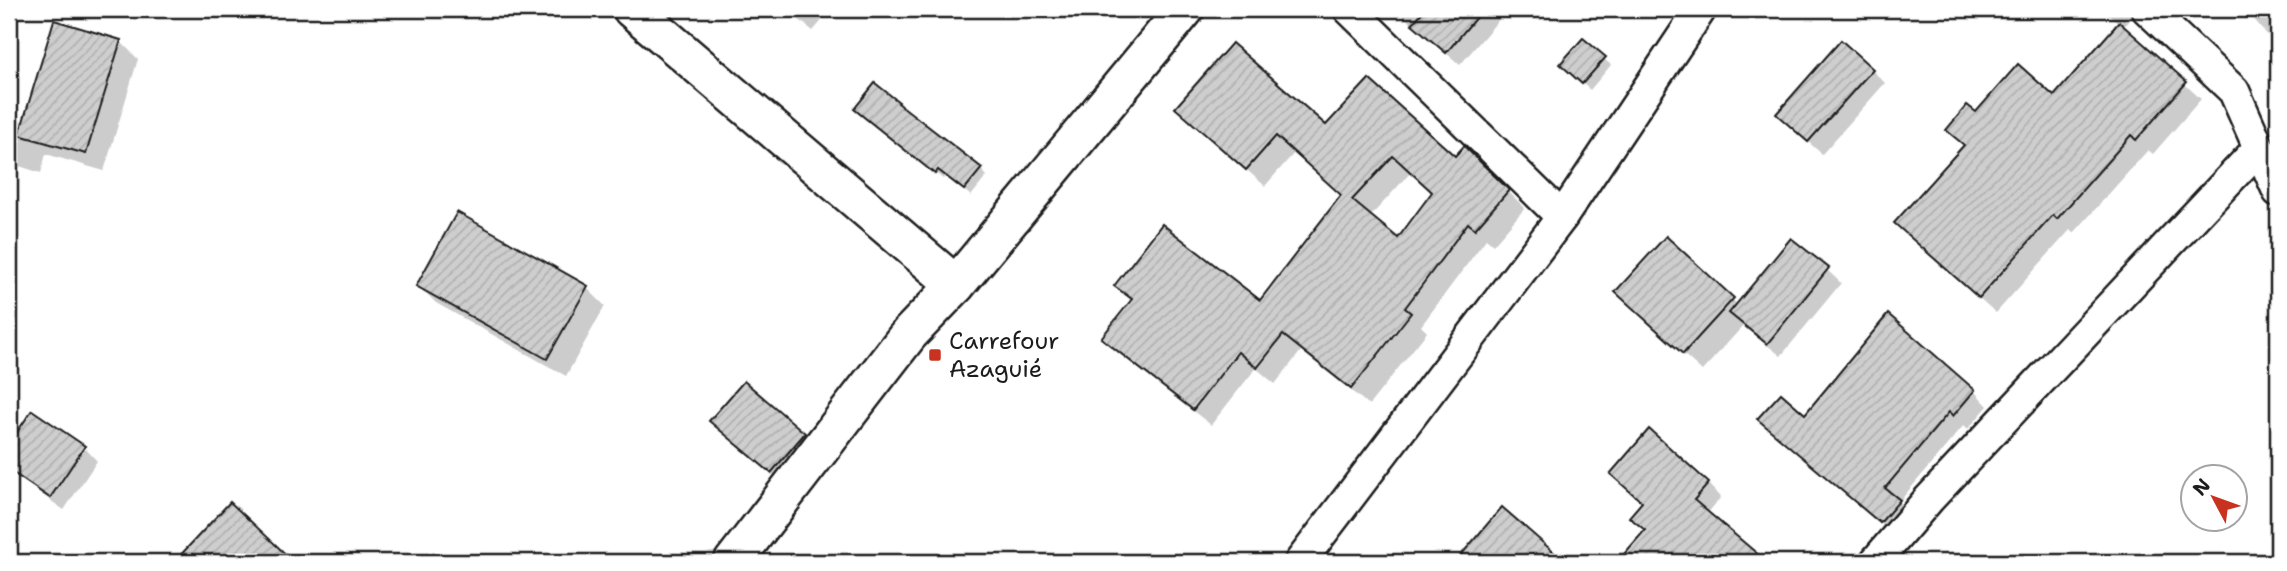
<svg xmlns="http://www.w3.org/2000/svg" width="2287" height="571" viewBox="0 0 2287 571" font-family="'Shantell Sans',sans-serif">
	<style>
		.shadow { fill: #0003; fill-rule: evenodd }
		.building { fill: url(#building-hatch); stroke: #1c1c1c; stroke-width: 2; fill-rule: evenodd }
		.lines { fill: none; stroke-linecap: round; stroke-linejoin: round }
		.minor-casing { stroke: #1c1c1c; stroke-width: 35 }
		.tertiary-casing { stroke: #1c1c1c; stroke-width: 42 }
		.minor { stroke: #fff; stroke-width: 30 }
		.tertiary { stroke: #fff; stroke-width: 37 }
		.poi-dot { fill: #c8321e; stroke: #fff; stroke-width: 2.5 }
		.labels { text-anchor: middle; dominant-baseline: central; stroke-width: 5; stroke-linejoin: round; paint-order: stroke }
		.poi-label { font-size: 24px; fill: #1c1c1c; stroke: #fff; text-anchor: start }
	</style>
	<defs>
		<pattern id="building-hatch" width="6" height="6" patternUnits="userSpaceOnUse" patternTransform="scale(1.75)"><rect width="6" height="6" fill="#cecece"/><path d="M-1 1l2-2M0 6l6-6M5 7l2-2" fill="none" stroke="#b0b0b0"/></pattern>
	</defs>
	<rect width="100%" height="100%" fill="#fff"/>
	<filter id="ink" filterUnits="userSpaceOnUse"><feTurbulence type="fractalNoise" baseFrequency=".0143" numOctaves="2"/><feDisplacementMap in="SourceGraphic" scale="14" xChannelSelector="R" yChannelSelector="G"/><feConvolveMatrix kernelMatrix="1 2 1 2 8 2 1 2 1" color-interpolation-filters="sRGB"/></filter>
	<g filter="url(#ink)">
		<g class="shadow">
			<path d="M786 9H832L813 31Z"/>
			<path d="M1395 9H1508L1460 65Z"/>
			<path d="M2102 9H2137L2123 28 2201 99 2153 154 2148 150 2074 233 2070 230 1996 313 1913 239 1965 146 1948 130 1976 115 2054 98 2120 24Z"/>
			<path d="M2253 9H2278V48L2249 13Z"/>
			<path d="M120 41 138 59 104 171 46 154 41 173 16 165 9 158V117L25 122Z"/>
			<path d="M1604 59 1611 65 1590 90 1569 71Z"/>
			<path d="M1872 70 1885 83 1822 154 1791 127Z"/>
			<path d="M1177 108 1326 128 1455 159 1464 148 1525 208 1493 245 1486 239 1421 326 1427 332 1369 405 1301 351 1275 384 1256 368 1211 425 1121 355 1103 338 1132 302 1116 286 1260 302 1343 196 1295 152 1265 186ZM1411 172 1434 193 1399 240 1370 217Z"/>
			<path d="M863 115 981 169 987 176 971 196 946 175 943 179Z"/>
			<path d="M457 215 587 288 605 306 566 376 436 303 418 285Z"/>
			<path d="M1667 239 1738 305 1827 270 1841 283 1781 356 1743 326 1702 371 1635 310Z"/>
			<path d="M1974 391 1988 406 1968 429 1964 425 1899 502 1913 516 1895 536 1774 433 1805 416Z"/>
			<path d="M32 413 84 447 97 461 64 510 9 471V447Z"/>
			<path d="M712 421 804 434 817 448 785 485Z"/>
			<path d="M1708 484 1721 497 1707 514 1763 562H1671L1656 549 1646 531 1631 517Z"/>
		</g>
		<g class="building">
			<path d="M1425 9H1483L1446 53 1412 24Z"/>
			<path d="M54 20 121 40 86 154 19 135Z"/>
			<path d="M2119 22 2187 82 2136 140 2131 135 2057 219 2053 215 1979 298 1894 223 1964 145 1946 130 1967 105 1976 112 2018 64 2054 96Z"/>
			<path d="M1583 38 1606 57 1582 84 1560 64Z"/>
			<path d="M1841 40 1873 69 1808 142 1776 114Z"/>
			<path d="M1232 43 1326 125 1369 79 1455 156 1464 146 1509 190 1475 229 1468 223 1405 308 1411 313 1351 389 1283 335 1257 368 1238 352 1193 410 1101 338 1132 299 1114 286 1162 224 1260 300 1341 195 1276 136 1246 170 1175 108ZM1393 156 1432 192 1398 238 1352 200Z"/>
			<path d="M875 83 899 102 898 103 982 168 964 190 938 170 935 174 854 109Z"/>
			<path d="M457 212 588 286 547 359 416 286Z"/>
			<path d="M1666 236 1734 298 1683 354 1615 292Z"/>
			<path d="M1791 238 1829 268 1767 344 1729 313Z"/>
			<path d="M1888 314 1975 390 1953 416 1949 412 1885 488 1900 500 1880 523 1757 419 1781 393 1805 414Z"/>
			<path d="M744 381 805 433 771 473 709 421Z"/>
			<path d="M32 410 85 446 50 498 9 470V444Z"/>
			<path d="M1649 429 1709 483 1694 500 1767 562H1617L1645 530 1629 517 1642 502 1610 474Z"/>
			<path d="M230 502 294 562H174Z"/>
			<path d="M1502 507 1565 562H1455Z"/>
		</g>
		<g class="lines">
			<defs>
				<g id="minor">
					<path d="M2147 9 2234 91 2278 191"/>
					<path d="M1562 217 1701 9"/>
					<path d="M1300 562 1562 217 1349 9"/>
					<path d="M1875 562 1929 499 2259 148"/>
				</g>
				<g id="tertiary">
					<path d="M632 9 956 285"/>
					<path d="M733 562 909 334 956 285 1185 9"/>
				</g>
			</defs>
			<use href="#minor" class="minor-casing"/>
			<use href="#tertiary" class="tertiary-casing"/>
			<use href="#minor" class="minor"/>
			<use href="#tertiary" class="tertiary"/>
		</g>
	</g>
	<rect class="poi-dot" x="928" y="348" width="14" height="14" rx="3.5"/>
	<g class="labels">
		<g class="poi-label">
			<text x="949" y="341">Carrefour<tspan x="949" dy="28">Azaguié</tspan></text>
		</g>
	</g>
	<rect width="2287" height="571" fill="none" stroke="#fff" stroke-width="35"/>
	<rect x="18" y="18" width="2252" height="536" fill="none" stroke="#1c1c1c" stroke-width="2.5" filter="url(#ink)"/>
	<g transform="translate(2214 498) rotate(311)"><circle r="33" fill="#ffffff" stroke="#a4a4a4" stroke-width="2"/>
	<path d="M0-5L12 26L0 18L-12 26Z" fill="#c8321e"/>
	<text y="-10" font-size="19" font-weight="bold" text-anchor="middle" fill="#1c1c1c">N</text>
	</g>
</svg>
